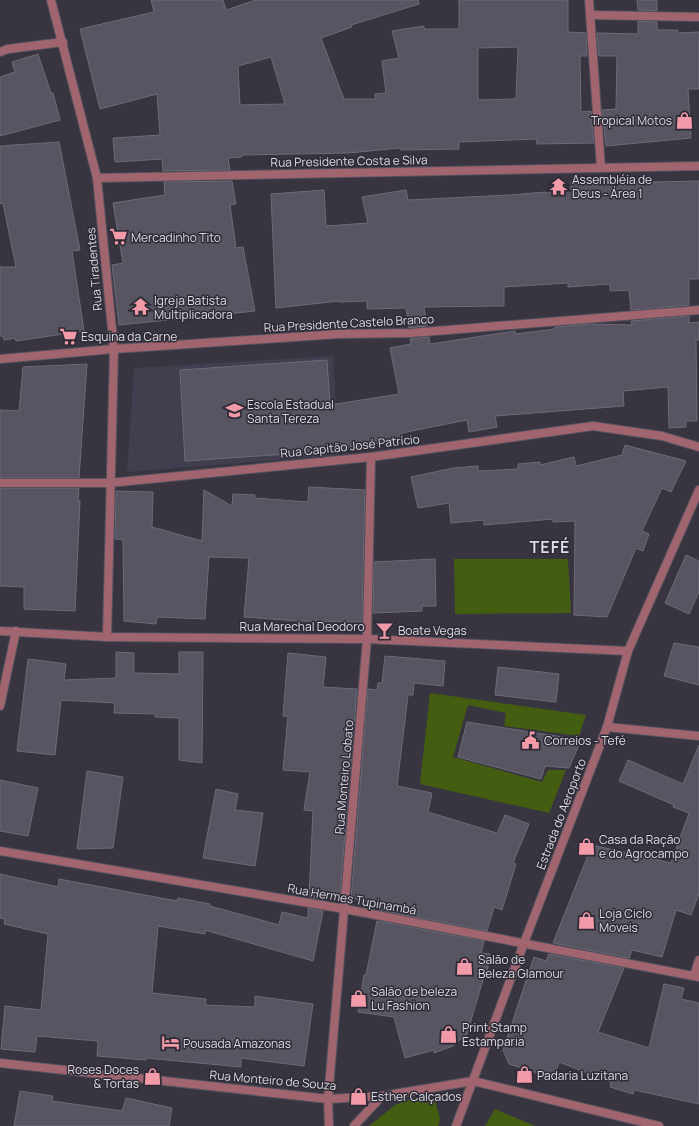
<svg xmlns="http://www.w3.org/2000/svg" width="699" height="1126" viewBox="0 0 699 1126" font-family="Manrope,sans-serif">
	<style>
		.built { fill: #413e4f }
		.green { fill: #435d11 }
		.building { fill: #575561; stroke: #6d6b78; fill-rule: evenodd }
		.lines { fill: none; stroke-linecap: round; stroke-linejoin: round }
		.minor-casing { stroke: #56535e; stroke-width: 10 }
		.tertiary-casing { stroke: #56535e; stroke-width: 10 }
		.minor { stroke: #a16570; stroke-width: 8 }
		.tertiary { stroke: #a16570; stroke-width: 8 }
		.labels { text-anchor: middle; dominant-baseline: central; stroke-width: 3; stroke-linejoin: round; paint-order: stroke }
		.poi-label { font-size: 12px; fill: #dddce3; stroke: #2e2b37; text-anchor: start }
		.street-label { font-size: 12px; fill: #dddce3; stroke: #2e2b37 }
		.district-label { font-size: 16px; font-weight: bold; letter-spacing: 1px; fill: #dddae9; stroke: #2e2b37 }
	</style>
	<rect width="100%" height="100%" fill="#383541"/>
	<path class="built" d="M333 356 339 455 127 472 134 368Z"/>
	<g class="green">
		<path d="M454 559H568L571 613 455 614Z"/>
		<path d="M430 693 586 715 579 736 504 726 506 713 468 705 453 757 542 782 548 770H566L549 813 420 784Z"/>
		<path d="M424 1094 435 1100 440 1119 438 1126H369L395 1105Z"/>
		<path d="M495 1109 535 1126H485Z"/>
	</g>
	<g class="building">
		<path d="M151 0H223L226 10 256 0H418L419 4 351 25 352 27 321 38 344 99H375V94L386 93 382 61 399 58 392 31 424 26V29H459V0H568V32L586 33 587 56H580L581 112 591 111 594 143 537 144 536 139 459 142V149L401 150 400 148 348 153 242 155V157L228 158 230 170 163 171 162 159 115 162 113 138 160 135 157 94 100 109 80 29 154 12ZM518 47 516 99 478 100V48ZM271 57 285 104 240 105 238 66Z"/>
		<path d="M637 0H657V11L638 10Z"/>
		<path d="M638 21 657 22V30H678V33L699 32V89H688L691 138 606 146 602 110 616 109 617 56H599L597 33 638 34Z"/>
		<path d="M38 54 51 93H53L60 120 0 136V77L15 72 12 62Z"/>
		<path d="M59 142 80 250 72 251 84 331 16 341 15 338 4 340 3 336H0V267H16L3 203 0 204V146Z"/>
		<path d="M603 180V183L699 181V279H689V305L631 310 629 290 610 291V284L568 287V283L504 287V306L424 307 427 326 409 328 406 308 367 309V301L339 302V301L276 308 271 194 324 190 326 226 368 223 362 197 406 190 408 200 509 195 571 190V182Z"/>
		<path d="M232 181 236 204 230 205 236 248 243 247 255 311 119 325 112 265 123 263 113 203 165 195 164 182Z"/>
		<path d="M689 316V323L699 322V340H696L697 421H686V427L669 428 668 387 623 391 624 406 495 416 497 427 469 432 467 420 402 433 403 440 331 451 185 461 180 370 327 360 330 405 399 394 390 348 411 344 410 339 429 337 430 344 515 331V334L555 329V327L590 324 632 325 631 321Z"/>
		<path d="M87 364 79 478H0V410L19 411 23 367Z"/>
		<path d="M625 445 686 461 671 492 662 488 642 531 649 534 643 551 636 548 607 617 574 615 575 521 553 522V519L484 525V520L451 523 449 503 418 508 411 477 453 468 478 466V471L518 469V464L540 462V465L574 457 576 466 622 455Z"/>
		<path d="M309 487 365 490 362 622 299 621 244 617 249 558 209 557 205 619 157 617 156 624 124 621 123 540 115 539 116 491 153 492 152 527 202 541 204 490 232 506 233 494 255 495V498L308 502Z"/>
		<path d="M0 488H79L78 501H80L75 611 24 609V587L0 586Z"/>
		<path d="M686 555 699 561V592L689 614 665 603Z"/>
		<path d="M435 559 436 606H422V611L373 613 374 562Z"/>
		<path d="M674 643 699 647V685L664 676Z"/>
		<path d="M116 652 134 653V673L179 674V652H203L202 763 179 760V718L155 717V714L114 713 115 703 61 700 55 755 17 751 28 659 66 664 64 680 116 678Z"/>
		<path d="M288 653 326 657 323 687 357 689 340 895 327 893 326 900 309 897 313 811 304 810 310 772 283 770 288 716H283Z"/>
		<path d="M385 656 445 661 443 686 414 683 413 695H408L397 786 432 793 428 812 497 833 505 815 529 824 513 863 516 864 502 910 494 907 487 931 379 910 380 904 351 898 368 689 377 690 378 683H382Z"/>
		<path d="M498 667 559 674 556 702 495 695Z"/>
		<path d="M467 722 581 740 569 768 545 766 541 779 458 757Z"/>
		<path d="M699 745V894L691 915 676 910 662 957 632 950 629 958 553 943 592 845 671 863 689 813 673 807 674 805 619 781 628 760 683 784Z"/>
		<path d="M87 771 123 777 113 848 77 849Z"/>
		<path d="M0 780 38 788 28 836 0 831Z"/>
		<path d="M216 789 238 794 235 810 263 813 255 866 203 858Z"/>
		<path d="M0 874 58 887 59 879 177 901 178 898 210 904V906L279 925 282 912 308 918V908L323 911 313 961 205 930V934L158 926 152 993 206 999 205 1005 255 1007V996L313 1004 304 1066 241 1058V1067L146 1058V1060L97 1056 98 1041 37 1036 35 1052 1 1049 5 1006 41 1010 48 934 4 924 5 919 0 918Z"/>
		<path d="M377 921 484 941 481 953 490 954 487 973H485L467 1034 453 1046 434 1053V1050L405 1058 394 1017 358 1012 364 975H366Z"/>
		<path d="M549 954 624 968 598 1032 649 1048 664 984 684 988 681 999 699 1003V1104L634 1090 633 1094 610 1087 611 1082 559 1062 554 1078 509 1064 503 1050 534 957 546 961Z"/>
		<path d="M20 1091 53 1096 52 1101 122 1111 126 1098 172 1108 169 1126H14Z"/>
	</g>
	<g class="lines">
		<defs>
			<g id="minor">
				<path d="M51 0 97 178 114 349 107 637"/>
				<path d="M589 0 601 168"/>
				<path d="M590 15 699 17"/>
				<path d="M0 52 8 49 63 42"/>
				<path d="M97 178 699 166"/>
				<path d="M0 359 114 349 339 334 411 333 699 310"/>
				<path d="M0 483H109L371 457 593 426 662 436 699 447"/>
				<path d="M0 631 107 637 367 639 628 651"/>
				<path d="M0 706 16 631"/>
				<path d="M607 727 699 736"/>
				<path d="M0 851 345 909 699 977"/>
				<path d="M694 976 699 960"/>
				<path d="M473 1081 659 1126"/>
				<path d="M329 1126 328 1099 367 639 371 457"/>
				<path d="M354 1126 382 1096"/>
			</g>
			<g id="tertiary">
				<path d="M0 1063 328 1099 382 1096 473 1081"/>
				<path d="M456 1126 524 943 607 727 628 651 699 490"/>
			</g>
		</defs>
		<use href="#minor" class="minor-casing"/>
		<use href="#tertiary" class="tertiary-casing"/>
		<use href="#minor" class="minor"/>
		<use href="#tertiary" class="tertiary"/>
	</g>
	<defs>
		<symbol id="shop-bare" viewBox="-9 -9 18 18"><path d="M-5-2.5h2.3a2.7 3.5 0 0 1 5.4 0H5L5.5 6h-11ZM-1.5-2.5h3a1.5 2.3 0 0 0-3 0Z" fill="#f39aa9" stroke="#2e2b37" stroke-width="2.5" paint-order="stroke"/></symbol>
		<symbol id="temple-bare" viewBox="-9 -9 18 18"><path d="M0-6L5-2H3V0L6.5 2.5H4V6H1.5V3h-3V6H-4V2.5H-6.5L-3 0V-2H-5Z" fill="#f39aa9" stroke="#2e2b37" stroke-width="2.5" paint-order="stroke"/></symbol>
		<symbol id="supermarket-bare" viewBox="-9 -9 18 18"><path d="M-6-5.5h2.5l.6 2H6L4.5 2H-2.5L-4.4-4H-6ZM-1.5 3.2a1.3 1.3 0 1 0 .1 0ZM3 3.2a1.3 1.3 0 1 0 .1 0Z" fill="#f39aa9" stroke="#2e2b37" stroke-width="2.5" paint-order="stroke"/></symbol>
		<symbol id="school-bare" viewBox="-9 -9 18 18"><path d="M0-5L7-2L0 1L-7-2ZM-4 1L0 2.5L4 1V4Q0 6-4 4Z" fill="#f39aa9" stroke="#2e2b37" stroke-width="2.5" paint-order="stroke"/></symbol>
		<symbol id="bar-bare" viewBox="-9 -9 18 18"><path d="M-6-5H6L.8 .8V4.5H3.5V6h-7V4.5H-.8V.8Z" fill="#f39aa9" stroke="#2e2b37" stroke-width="2.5" paint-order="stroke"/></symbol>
		<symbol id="civic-bare" viewBox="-9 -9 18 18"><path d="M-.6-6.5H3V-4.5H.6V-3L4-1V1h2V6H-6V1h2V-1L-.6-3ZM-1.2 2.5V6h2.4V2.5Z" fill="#f39aa9" stroke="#2e2b37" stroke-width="2.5" paint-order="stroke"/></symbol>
		<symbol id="hotel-bare" viewBox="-9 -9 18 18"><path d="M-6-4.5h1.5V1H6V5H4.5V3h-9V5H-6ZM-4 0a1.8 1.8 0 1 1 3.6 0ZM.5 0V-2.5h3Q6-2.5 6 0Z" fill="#f39aa9" stroke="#2e2b37" stroke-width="2.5" paint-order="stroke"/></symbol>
	</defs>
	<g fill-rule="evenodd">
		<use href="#shop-bare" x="672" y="108" width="25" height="25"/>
		<use href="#temple-bare" x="546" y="174" width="25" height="25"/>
		<use href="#supermarket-bare" x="106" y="224" width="25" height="25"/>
		<use href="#temple-bare" x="128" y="294" width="25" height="25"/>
		<use href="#supermarket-bare" x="56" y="324" width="25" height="25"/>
		<use href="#school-bare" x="222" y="398" width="25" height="25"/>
		<use href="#bar-bare" x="372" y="618" width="25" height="25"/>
		<use href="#civic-bare" x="518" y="728" width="25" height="25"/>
		<use href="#shop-bare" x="574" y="834" width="25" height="25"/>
		<use href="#shop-bare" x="574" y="908" width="25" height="25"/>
		<use href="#shop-bare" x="452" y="954" width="25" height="25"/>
		<use href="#shop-bare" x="346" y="986" width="25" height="25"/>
		<use href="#shop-bare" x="436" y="1022" width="25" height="25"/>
		<use href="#hotel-bare" x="158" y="1030" width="25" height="25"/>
		<use href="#shop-bare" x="512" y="1062" width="25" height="25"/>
		<use href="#shop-bare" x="140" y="1064" width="25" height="25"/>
		<use href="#shop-bare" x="346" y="1084" width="25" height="25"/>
	</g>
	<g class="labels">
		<g class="poi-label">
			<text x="672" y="120" text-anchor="end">Tropical Motos</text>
			<text x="572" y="179">Assembléia de<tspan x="572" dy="14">Deus - Área 1</tspan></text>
			<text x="131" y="237">Mercadinho Tito</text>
			<text x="154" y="300">Igreja Batista<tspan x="154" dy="14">Multiplicadora</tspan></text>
			<text x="81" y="336">Esquina da Carne</text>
			<text x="247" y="404">Escola Estadual<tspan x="247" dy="14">Santa Tereza</tspan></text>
			<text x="398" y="630">Boate Vegas</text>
			<text x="544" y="740">Correios - Tefé</text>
			<text x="599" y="839">Casa da Ração<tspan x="599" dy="14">e do Agrocampo</tspan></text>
			<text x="599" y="913">Loja Ciclo<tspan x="599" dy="14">Moveis</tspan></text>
			<text x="478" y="959">Salão de<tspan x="478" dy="14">Beleza Glamour</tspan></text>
			<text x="371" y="991">Salão de beleza<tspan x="371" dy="14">Lu Fashion</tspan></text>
			<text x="462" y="1027">Print Stamp<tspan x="462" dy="14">Estamparia</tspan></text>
			<text x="183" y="1043">Pousada Amazonas</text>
			<text x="139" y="1069" text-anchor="end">Roses Doces<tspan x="139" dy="14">&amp; Tortas</tspan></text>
			<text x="537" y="1075">Padaria Luzitana</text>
			<text x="371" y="1096">Esther Calçados</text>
		</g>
		<g class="street-label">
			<text transform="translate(349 161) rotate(-1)">Rua Presidente Costa e Silva</text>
			<text transform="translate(94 269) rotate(-95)">Rua Tiradentes</text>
			<text transform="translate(349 323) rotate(-3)">Rua Presidente Castelo Branco</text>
			<text transform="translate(350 446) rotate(-6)">Rua Capitão José Patrício</text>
			<text x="302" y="626">Rua Marechal Deodoro</text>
			<text transform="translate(344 777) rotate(-85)">Rua Monteiro Lobato</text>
			<text transform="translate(561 814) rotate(-69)">Estrada do Aeroporto</text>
			<text transform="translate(352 899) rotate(10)">Rua Hermes Tupinambá</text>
			<text transform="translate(273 1080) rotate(5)">Rua Monteiro de Souza</text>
		</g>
		<g class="district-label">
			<text x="550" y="547">TEFÉ</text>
		</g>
	</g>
</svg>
